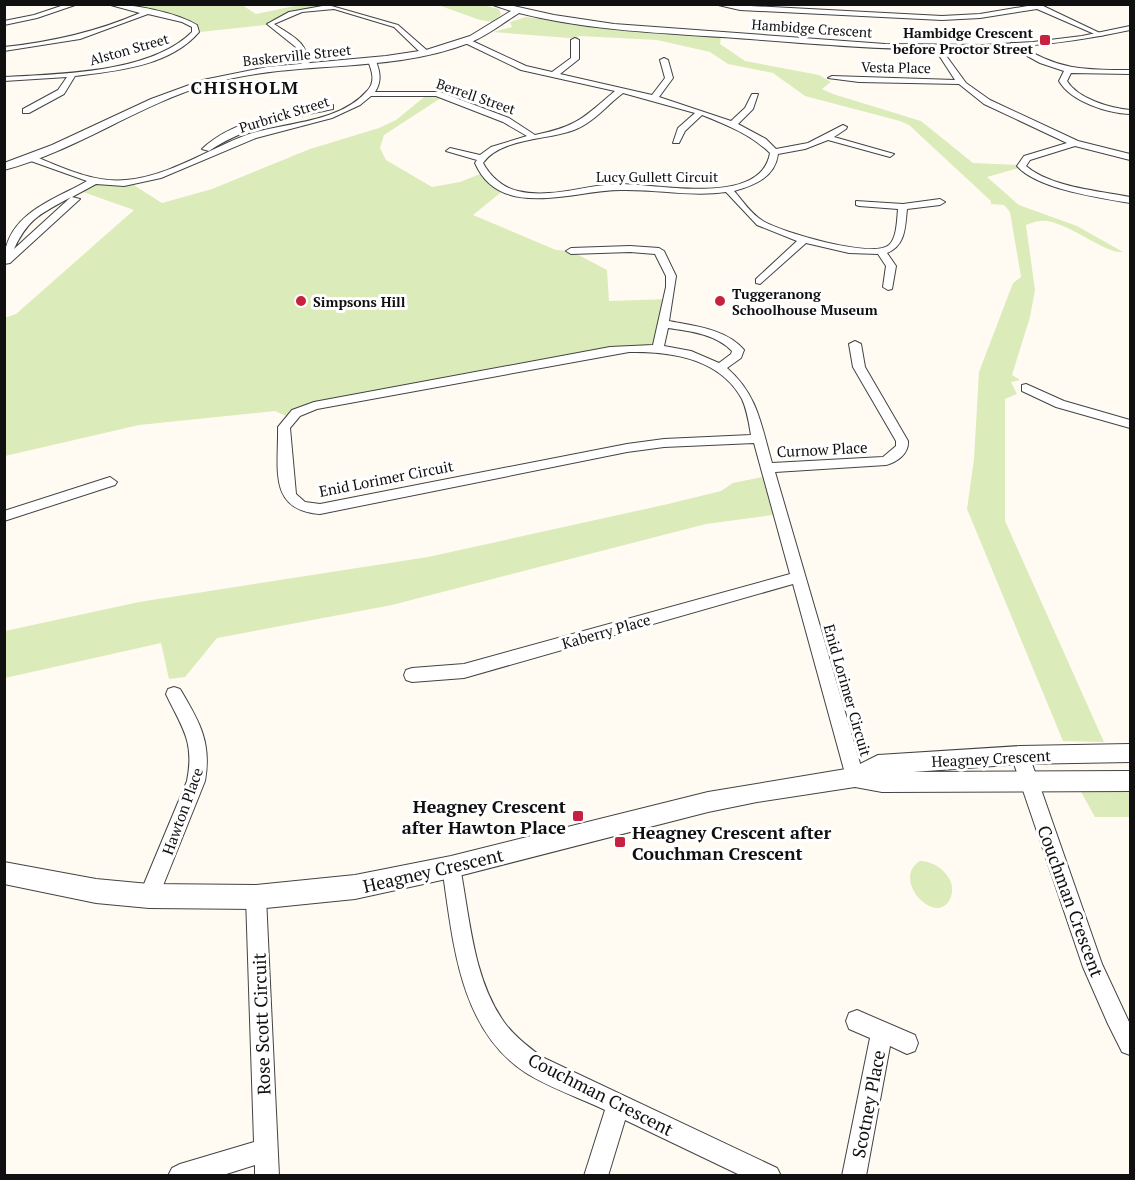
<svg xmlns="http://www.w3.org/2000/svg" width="1135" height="1180" viewBox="0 0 1135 1180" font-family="'PT Serif',serif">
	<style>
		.green { fill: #dbecba }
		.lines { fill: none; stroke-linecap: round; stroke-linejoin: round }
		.minor-casing { stroke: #434343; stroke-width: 2 }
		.tertiary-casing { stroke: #434343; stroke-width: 2 }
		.minor { fill: #fff; fill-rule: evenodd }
		.tertiary { fill: #fff; fill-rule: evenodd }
		.poi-dot { fill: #c7213f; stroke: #fff; stroke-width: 2 }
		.labels { text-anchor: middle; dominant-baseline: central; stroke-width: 6; stroke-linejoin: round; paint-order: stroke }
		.far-street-label { font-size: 14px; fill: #101010; stroke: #fff }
		.far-poi-label { font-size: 14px; font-weight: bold; fill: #101010; stroke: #fff; text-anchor: start }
		.street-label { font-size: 15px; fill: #101010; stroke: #fff }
		.far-district-label { font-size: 18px; font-weight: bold; letter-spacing: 1.5px; fill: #101010; stroke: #fff }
		.near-poi-label { font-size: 18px; font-weight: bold; fill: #101010; stroke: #fff; text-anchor: end }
		.near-street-label { font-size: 18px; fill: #101010; stroke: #fff }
	</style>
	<rect width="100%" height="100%" fill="#fffbf3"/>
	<g class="green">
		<path d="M121 5H242L256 14 299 5H321L269 21 266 25 200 32 197 24 189 20Z"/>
		<path d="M438 5H484L499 9 501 14 494 22 480 20Z"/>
		<path d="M526 17 617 29 721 37 720 44 745 61 819 75 831 82 822 89 833 94 921 121 973 163 1019 165V168L987 177 1019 205 1077 226 1123 252C1107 256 1064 218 1040 221 1035 221 1030 224 1026 225L1035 290 1030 317 1012 375 1020 380 1011 382 1017 394 1005 399V521L1104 742 1063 741 967 509 974 459 979 372 1013 283 1021 277 1010 212 1004 205 991 204V201L909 125 900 121 805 96 773 73 728 64 710 52 657 40 579 36 578 38H569L493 32 512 27 510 22Z"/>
		<path d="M429 93 444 96 384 135 380 148 386 160 432 187 460 182 485 172 504 190 473 215 556 250 571 251 607 270 609 301 669 299 658 348 649 347 314 406 290 418 275 411 139 425 5 456 4 318 16 314 134 210 83 192 94 181 129 182 162 203 212 189 310 149 379 128 396 120Z"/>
		<path d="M762 477 773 515 706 524 392 605 217 638 185 677 169 679 161 643 5 678V631L139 602 428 557 668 504 721 491 733 483Z"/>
		<path d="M1080 790 1130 792V817H1095Z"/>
		<path d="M920 861C938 861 959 880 950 899 936 928 890 879 920 861Z"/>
	</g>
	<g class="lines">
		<defs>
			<g id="minor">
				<path d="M67 4H78L37 18 4 25V21L34 15Z"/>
				<path d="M107 4C133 4 175 12 197 25L199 32C170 66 117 71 75 76L64 94 29 113H23V109L58 90 67 77 4 81V77C61 74 151 73 192 32V27L182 22 148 14 80 39 4 51V47C52 42 96 32 140 13Z"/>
				<path d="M714 4 942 16 980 14 1039 4 1104 35 1099 36 1037 9 980 18 942 20 740 10Z"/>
				<path d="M328 5 398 25 430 53 423 55 394 27 334 9 302 12 274 24C293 37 307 41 309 65L302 67 300 51 297 48 267 24 289 12Z"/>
				<path d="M575 38 579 40V59L560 74 652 95 665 78 660 60 664 58 668 60 673 78 659 97 731 121 745 108 752 94H758L753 109 738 124 766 139 776 149 808 143 843 125 847 127 846 129 834 137 894 154 890 157 828 140 805 149 778 154C775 177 755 185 734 191 743 201 751 214 763 221 781 232 872 259 889 245 897 238 897 219 898 209L859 206 856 205V201L903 204 940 199 945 202 940 205 907 209C905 227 906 245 887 253L896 266 892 289 888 290 883 287 886 266 878 254 849 253 806 243 760 284 756 283V279L797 241 757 225 726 192C691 197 656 189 621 190 574 190 500 221 475 163L477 160 446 151 450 148 480 155 491 147 527 136 503 122 436 96H371L360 105 332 118 256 138 161 178 124 186 96 184 72 197 80 199 10 263 4 264C4 215 50 202 87 181L28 160V156H34C63 168 94 183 126 180 170 176 208 149 249 134 287 122 339 123 367 91 376 82 372 71 368 61L372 59 376 61C380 72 382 81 375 92H440L509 118 535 135C578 126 583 118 615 91L521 70 461 41 468 39 526 66 552 72 571 58V40ZM623 93 695 113 678 128 673 143H679L685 131 702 115C727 125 750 134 770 153 761 208 656 183 617 184 585 185 550 199 518 191 503 188 490 176 483 163 500 138 548 140 574 130 593 123 607 105 623 93ZM71 197 14 249C29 217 41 214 71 197Z"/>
				<path d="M1011 43H1017C1056 70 1084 70 1130 70V74L1071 73 1067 81C1078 99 1110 108 1130 110V114C1108 113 1071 102 1059 81L1064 71 1040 63 1011 47Z"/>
				<path d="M933 46H939L966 83 990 100 1078 141 1130 154V160L1075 146 1030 160 1026 166C1050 187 1100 191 1130 197V203C1100 198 1037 189 1017 166L1024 156 1067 143 984 104 959 84 859 82 828 78 832 76 955 80Z"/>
				<path d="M330 105H333V109C286 119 251 124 209 151L202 149C234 119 288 111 330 105Z"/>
				<path d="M630 246 659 248 664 251 676 276 669 321C694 326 727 329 744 350L741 358 727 368C758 395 761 425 772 463L883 457 896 446V441L853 367 849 344 855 341 861 344 865 367 908 441C909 454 897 462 886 465L775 472 864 777 861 783 855 785 849 783 846 777 793 584 464 678 412 682 406 680 404 675 406 670 412 668 464 664 790 574 754 443 664 447 627 452 320 514C267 510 279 467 278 427L292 410 314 402 610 347 653 345 666 287V276L655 254 630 252 571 254 566 251 571 248ZM668 328C689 331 716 334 732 351L731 354 719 363 691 351 664 346ZM629 352C670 351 720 358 742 399 747 410 749 423 751 435L664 439 627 444 320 504 305 502 296 494 290 428 300 416 317 409Z"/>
				<path d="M1026 384 1064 401 1130 420V428L1056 407 1022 391V385Z"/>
				<path d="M110 477 117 482 115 485 4 521V511Z"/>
				<path d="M174 687 180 689C199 721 212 742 205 781L156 903 149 906 142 903 139 896 187 781C195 741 182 728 166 694L168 689Z"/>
				<path d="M1020 747 1026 749 1029 755 1102 964 1130 1024V1055L1122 1052 1108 1024 1083 967 1011 755 1014 749Z"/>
				<path d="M451 858 458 860 460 867C470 919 473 978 504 1022 514 1036 529 1047 542 1057L777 1168 781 1176H742L625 1120 608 1176H584L605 1110C580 1098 550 1088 526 1073 458 1029 453 939 442 867L444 860Z"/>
				<path d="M256 887 263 890 266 897 279 1176H255V1165L220 1176H168L172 1168 180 1164 254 1142 246 897 249 890Z"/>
				<path d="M857 1010 915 1035 918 1043 915 1051 907 1054 890 1046 866 1176H842L870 1038 849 1029 846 1021 849 1013Z"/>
			</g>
			<g id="tertiary">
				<path d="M490 4H505L554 15 614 24 885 44 984 45 1033 42 1082 36 1130 26V30C994 60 874 49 736 38 664 33 590 31 519 13 503 23 487 36 469 43 386 75 294 59 209 84 138 105 76 151 4 170V163L52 145 151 99 203 80 267 67 386 56 426 50 470 36 511 11Z"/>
				<path d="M1130 744V762L1020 764 913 772 1130 771V791L882 792 855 787 757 802 708 812 451 878 355 899 256 909 149 908 96 903 4 884V862L96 879 149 884 256 885 355 875 451 856 708 792 852 768 878 755 1020 746Z"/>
			</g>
		</defs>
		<use href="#minor" class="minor-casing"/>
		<use href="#tertiary" class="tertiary-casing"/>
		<use href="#minor" class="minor"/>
		<use href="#tertiary" class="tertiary"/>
	</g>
	<g class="poi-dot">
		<rect x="1039" y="34" width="12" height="12" rx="3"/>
		<circle cx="301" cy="301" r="6"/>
		<circle cx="720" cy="301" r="6"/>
		<rect x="572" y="810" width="12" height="12" rx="3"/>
		<rect x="614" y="836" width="12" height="12" rx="3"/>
	</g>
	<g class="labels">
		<g class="far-street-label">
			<text transform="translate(812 28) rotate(4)">Hambidge Crescent</text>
			<text transform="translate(129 49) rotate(-16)">Alston Street</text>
			<text transform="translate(297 55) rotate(-6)">Baskerville Street</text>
			<text transform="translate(896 67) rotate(1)">Vesta Place</text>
			<text transform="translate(476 96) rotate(19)">Berrell Street</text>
			<text transform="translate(284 114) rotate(-17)">Purbrick Street</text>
			<text x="657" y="176">Lucy Gullett Circuit</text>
		</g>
		<g class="far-poi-label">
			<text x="1033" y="32" text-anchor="end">Hambidge Crescent<tspan x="1033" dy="16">before Proctor Street</tspan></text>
			<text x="732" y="293">Tuggeranong<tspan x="732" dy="16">Schoolhouse Museum</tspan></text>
			<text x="313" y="301">Simpsons Hill</text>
		</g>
		<g class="street-label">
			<text transform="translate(822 449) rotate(-3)">Curnow Place</text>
			<text transform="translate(386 478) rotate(-11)">Enid Lorimer Circuit</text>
			<text transform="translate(606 631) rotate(-16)">Kaberry Place</text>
			<text transform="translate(848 690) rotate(74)">Enid Lorimer Circuit</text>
			<text transform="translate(991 758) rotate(-3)">Heagney Crescent</text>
			<text transform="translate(182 811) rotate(-70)">Hawton Place</text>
		</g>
		<g class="far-district-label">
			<text x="245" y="87">CHISHOLM</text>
		</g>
		<g class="near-poi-label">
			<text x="566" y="806">Heagney Crescent<tspan x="566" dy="21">after Hawton Place</tspan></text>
			<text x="632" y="832" text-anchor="start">Heagney Crescent after<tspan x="632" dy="21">Couchman Crescent</tspan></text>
		</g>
		<g class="near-street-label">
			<text transform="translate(433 870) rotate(-13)">Heagney Crescent</text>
			<text transform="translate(1071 901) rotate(70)">Couchman Crescent</text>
			<text transform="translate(261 1024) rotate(-92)">Rose Scott Circuit</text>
			<text transform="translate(601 1094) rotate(27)">Couchman Crescent</text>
			<text transform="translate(868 1104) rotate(-79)">Scotney Place</text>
		</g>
	</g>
	<rect width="1135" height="1180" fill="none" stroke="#101010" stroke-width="12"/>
</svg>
